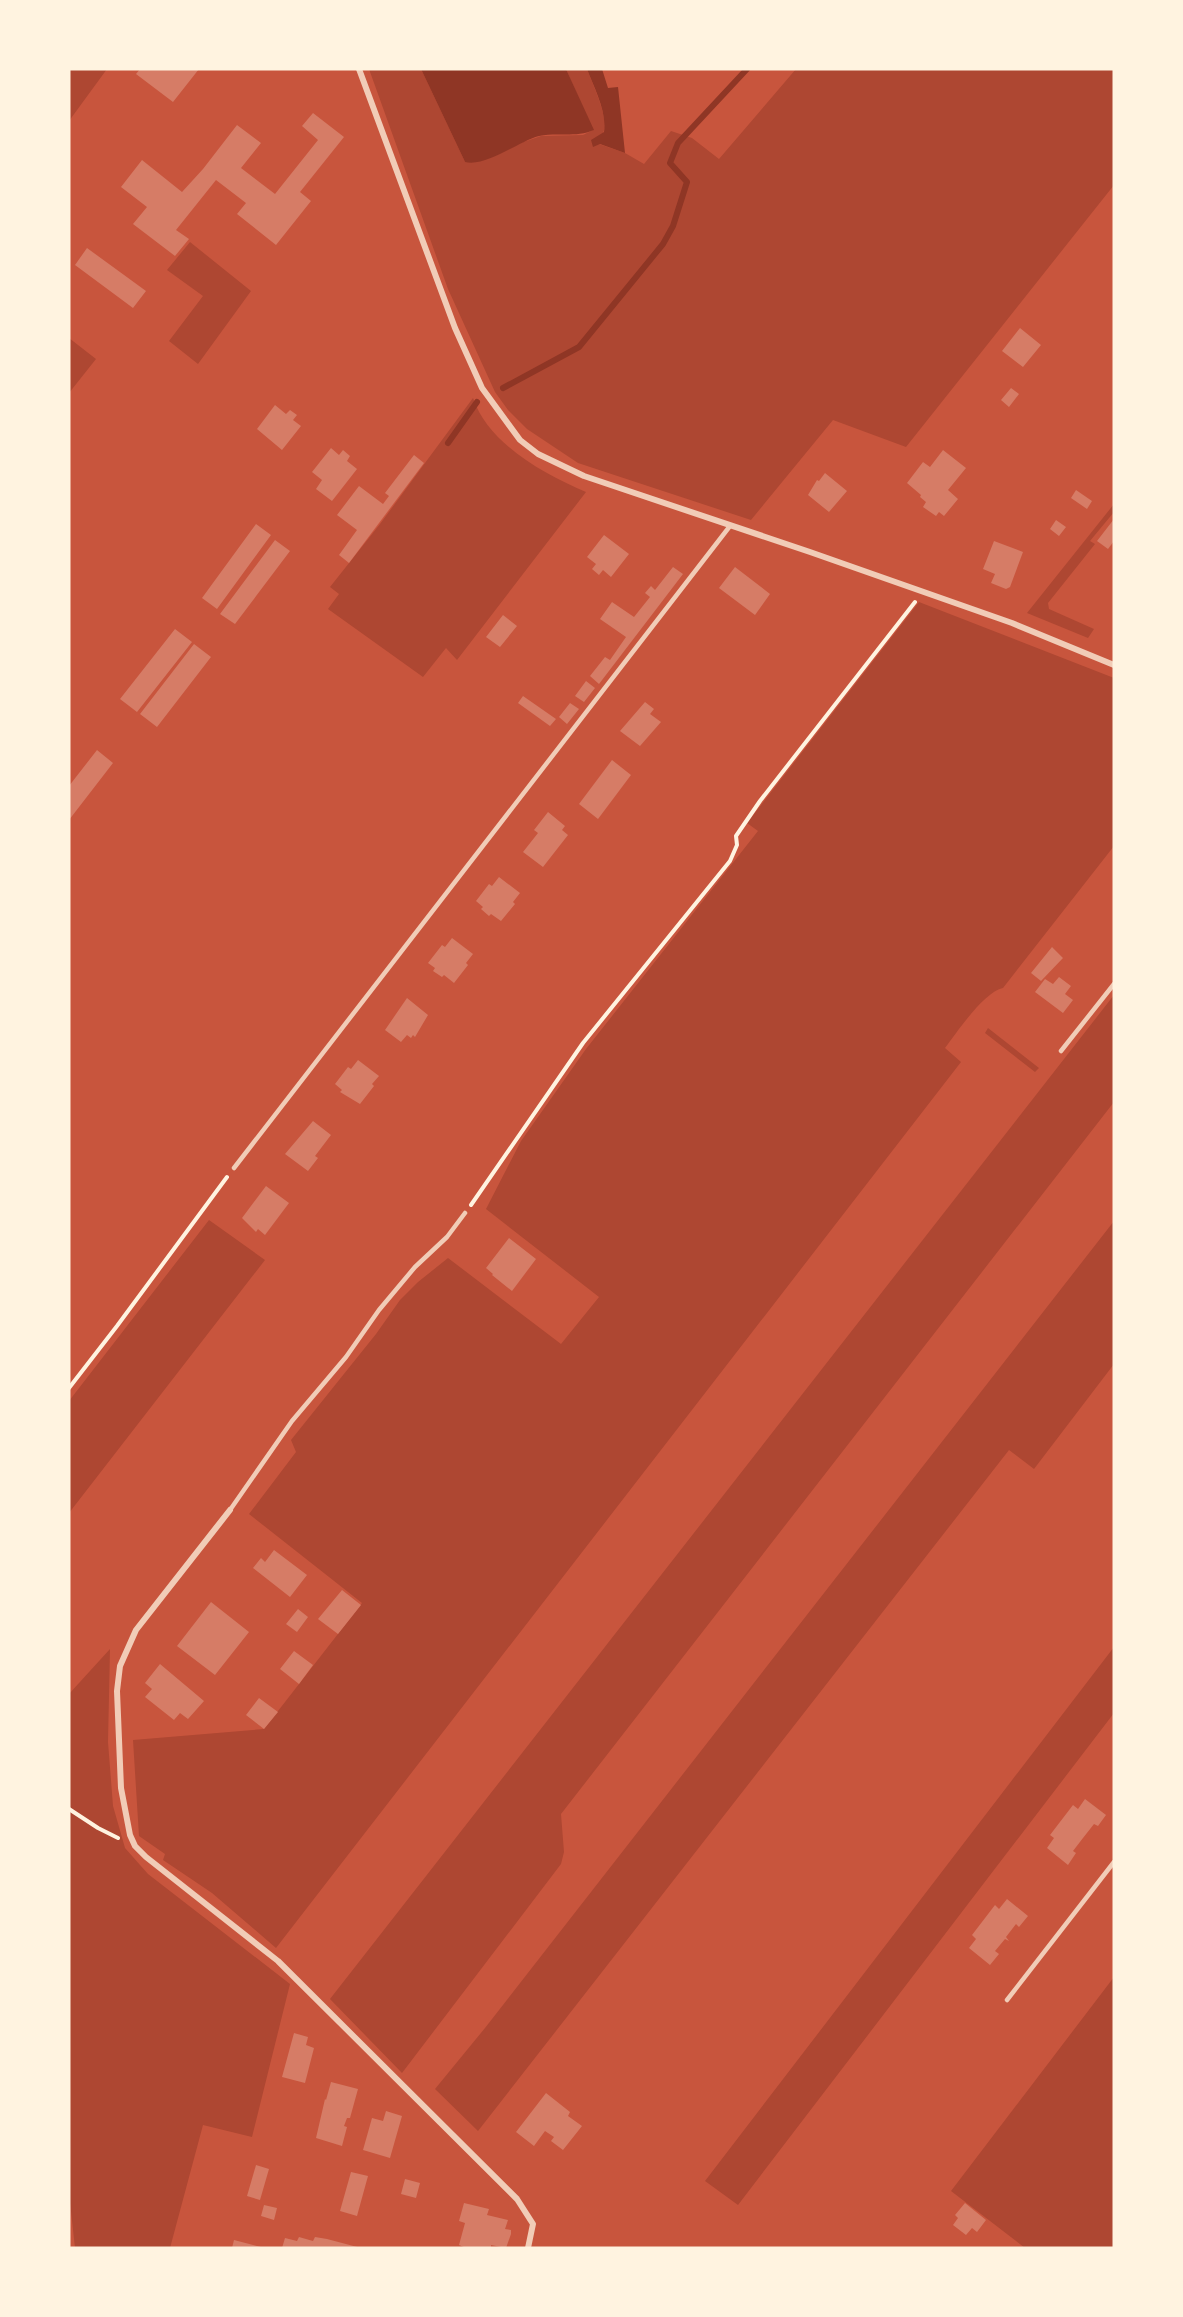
<svg xmlns="http://www.w3.org/2000/svg" width="1183" height="2317" font-family="'Varela Round',sans-serif">
<rect width="100%" height="100%" fill="#c8553d"/>
<path fill="#ae4732" d="M69 69H107L69 121Z
M369 69H421L465 162 541 136 583 135 593 130 566 69H587C592 83 608 116 604 130 603 136 596 142 593 146L599 144 625 153 644 164 671 131 692 138 719 159 796 69 1114 70V185L906 447 833 420 751 520 578 463 527 429 508 410 495 392 448 289Z
M190 242 251 291 198 364 169 341 203 296 167 270Z
M69 338 96 359 69 393Z
M473 398C488 443 543 474 586 492L457 660 446 648 423 677 328 609 339 594 330 587 380 524Z
M1114 504V512L1090 541 1095 544 1048 603 1049 609 1094 629 1088 638 1027 613Z
M919 602 1114 678V846L1003 988C984 992 957 1032 945 1048L961 1062 276 1948 212 1893 163 1860 165 1854 139 1836 133 1740 264 1729 362 1603 249 1514 296 1452 291 1440 376 1334 400 1300 418 1282 448 1258 561 1344 599 1297 486 1209 521 1141 586 1049 758 831 747 823Z
M1114 995V1102L561 1814 564 1852 561 1864 402 2073 330 1999Z
M988 1028 1039 1068 1035 1072 985 1033Z
M209 1220 265 1260 69 1513V1401Z
M1114 1221V1364L1034 1469 1009 1450 478 2131 435 2089 485 2028Z
M1114 1647V1713L738 2205 705 2181Z
M110 1649 108 1742 113 1806 125 1848 148 1874 290 1984 252 2137 203 2125 170 2248H75L69 2193V1694Z
M1114 1977V2248H1025L951 2191Z"/>
<path fill="#8f3625" d="M421 69H566L594 130C575 138 557 132 539 136 517 142 487 167 465 162Z
M587 69H602L608 88 618 87 625 153 600 144 593 147 591 140 604 132C607 111 594 88 587 69Z"/>
<g fill="none" stroke-linecap="round" stroke-linejoin="round">
<path stroke="#8f3625" stroke-width="6" d="M503 388 579 347 663 244 673 226 687 182 670 163 678 143 747 69
M448 443 477 402"/>
</g>
<path fill="#d67c66" d="M140 69H199L173 102 136 74Z
M313 113 344 137 300 192 311 201 276 245 237 214 246 203 216 180 176 230 189 239 175 256 133 224 147 207 121 187 142 160 182 192 203 169 237 125 261 143 241 168 275 194 318 140 302 126Z
M87 248 146 291 133 308 75 265Z
M1020 328 1041 345 1023 367 1002 351Z
M1011 388 1019 394 1009 407 1001 400Z
M275 405 286 414 290 410 297 415 293 420 301 426 282 450 257 429Z
M331 448 339 455 343 450 350 456 347 461 357 469 332 501 316 489 322 480 312 472Z
M943 450 966 468 948 490 958 499 944 516 939 512 936 516 923 507 926 502 920 497 921 495 907 483 923 462 930 467Z
M414 455 424 463 349 563 339 555 357 530 337 515 359 486 383 504 389 496 385 493Z
M825 473 847 491 829 512 808 495 817 480 819 481Z
M1076 490 1092 501 1087 509 1071 498Z
M1114 519V541L1108 549 1097 541Z
M1056 520 1066 527 1059 536 1050 529Z
M256 524 271 535 217 609 202 598Z
M604 535 629 554 611 577 603 570 599 575 592 569 596 564 587 557Z
M275 540 290 551 235 624 220 614Z
M994 541 1023 552 1010 587 1006 589 991 583 995 574 983 569Z
M673 567 683 574 599 684 590 676 605 657 610 660 626 637 600 619 612 602 634 617 650 597 645 593 651 586 655 590Z
M735 567 770 594 755 615 719 588Z
M503 615 517 626 500 647 486 637Z
M175 629 192 642 137 712 120 699Z
M194 644 211 657 157 727 140 714Z
M586 681 595 688 584 702 575 696Z
M523 696 556 719 550 726 518 703Z
M645 702 654 709 650 714 661 722 640 746 620 731Z
M570 703 579 709 567 724 559 717Z
M97 750 113 763 69 820V786Z
M612 760 631 775 598 819 579 804Z
M548 812 565 826 562 830 568 835 543 867 523 852 538 833 534 830Z
M499 877 520 893 513 902 515 904 501 921 491 914 489 916 481 909 483 907 476 901 489 884 492 886Z
M452 938 473 954 466 963 468 965 454 983 444 975 442 977 433 971 435 968 428 963 442 945 445 947Z
M1052 947 1063 958 1041 981 1031 973Z
M1059 977 1071 986 1065 994 1073 1000 1063 1013 1035 992 1045 979 1053 984Z
M407 998 428 1015 415 1037 413 1035 411 1038 407 1035 401 1042 385 1030Z
M358 1060 379 1076 372 1084 374 1086 360 1104 340 1092 342 1090 335 1084 348 1067 351 1069Z
M313 1121 331 1135 315 1156 318 1158 308 1171 285 1154Z
M266 1186 289 1203 265 1235 258 1229 256 1232 242 1218Z
M509 1238 536 1259 512 1291 492 1275 493 1274 486 1268Z
M274 1550 307 1575 290 1597 253 1568 261 1558 265 1562Z
M342 1590 361 1605 338 1634 318 1619Z
M211 1602 249 1632 215 1675 177 1646Z
M298 1609 308 1617 297 1632 286 1624Z
M294 1651 313 1665 299 1684 280 1669Z
M160 1664 204 1701 188 1719 180 1713 174 1720 145 1697 152 1689 145 1683Z
M259 1698 278 1712 264 1729 246 1715Z
M1085 1799 1106 1815 1098 1826 1094 1824 1083 1838 1073 1851 1076 1853 1068 1865 1047 1848 1054 1838 1050 1835 1073 1805 1078 1809Z
M1007 1899 1028 1916 1019 1927 1016 1924 1006 1937 1009 1941 1005 1939 995 1951 999 1954 990 1965 969 1948 976 1939 972 1935 995 1905 999 1909Z
M294 2033 308 2037 306 2045 314 2048 305 2083 282 2077Z
M331 2082 358 2089 350 2118H347L344 2126 347 2127 342 2146 316 2138 325 2099 326 2100Z
M546 2093 570 2112 568 2116 582 2126 563 2150 551 2141 554 2137 545 2131 534 2146 516 2132Z
M386 2111 402 2116 390 2158 363 2150 372 2118 383 2121Z
M256 2165 269 2169 260 2200 247 2196Z
M351 2172 368 2176 357 2216 340 2211Z
M405 2179 420 2183 416 2198 401 2194Z
M464 2203 489 2209 487 2215 508 2220 505 2229 511 2230V2234L506 2248 491 2245V2248H466L459 2245 465 2223 459 2221Z
M965 2203 986 2220 977 2232 972 2228 966 2235 953 2225 958 2218 955 2215Z
M264 2205 277 2208 274 2220 261 2216Z
M299 2237 313 2241 315 2237 327 2239 361 2248H282L285 2238 297 2241Z
M234 2240 261 2247V2248H232Z"/>
<g fill="none" stroke-linecap="round" stroke-linejoin="round">
<path stroke="#fff3e0" stroke-width="4" d="M471 1205 583 1043 730 861 737 845 736 836 760 801 915 602
M69 1388 117 1326 227 1177
M69 1809 98 1828 118 1838"/>
<path stroke="#f1ccb7" stroke-width="4.5" d="M1061 1051 1114 984
M234 1168 730 526
M230 1510 292 1421 346 1357 379 1310 415 1267 447 1237 465 1213
M1007 2000 1114 1862"/>
<path stroke="#f1ccb7" stroke-width="6" d="M359 69 455 328 482 388 520 440 538 454 584 476 810 552 1012 623 1114 665
M230 1510 136 1630 120 1666 117 1691 121 1788 130 1835 135 1846 146 1857 278 1961 517 2199 533 2224 528 2248"/>
</g>
<rect width="1183" height="2317" fill="none" stroke="#fff3e0" stroke-width="141"/>
</svg>
